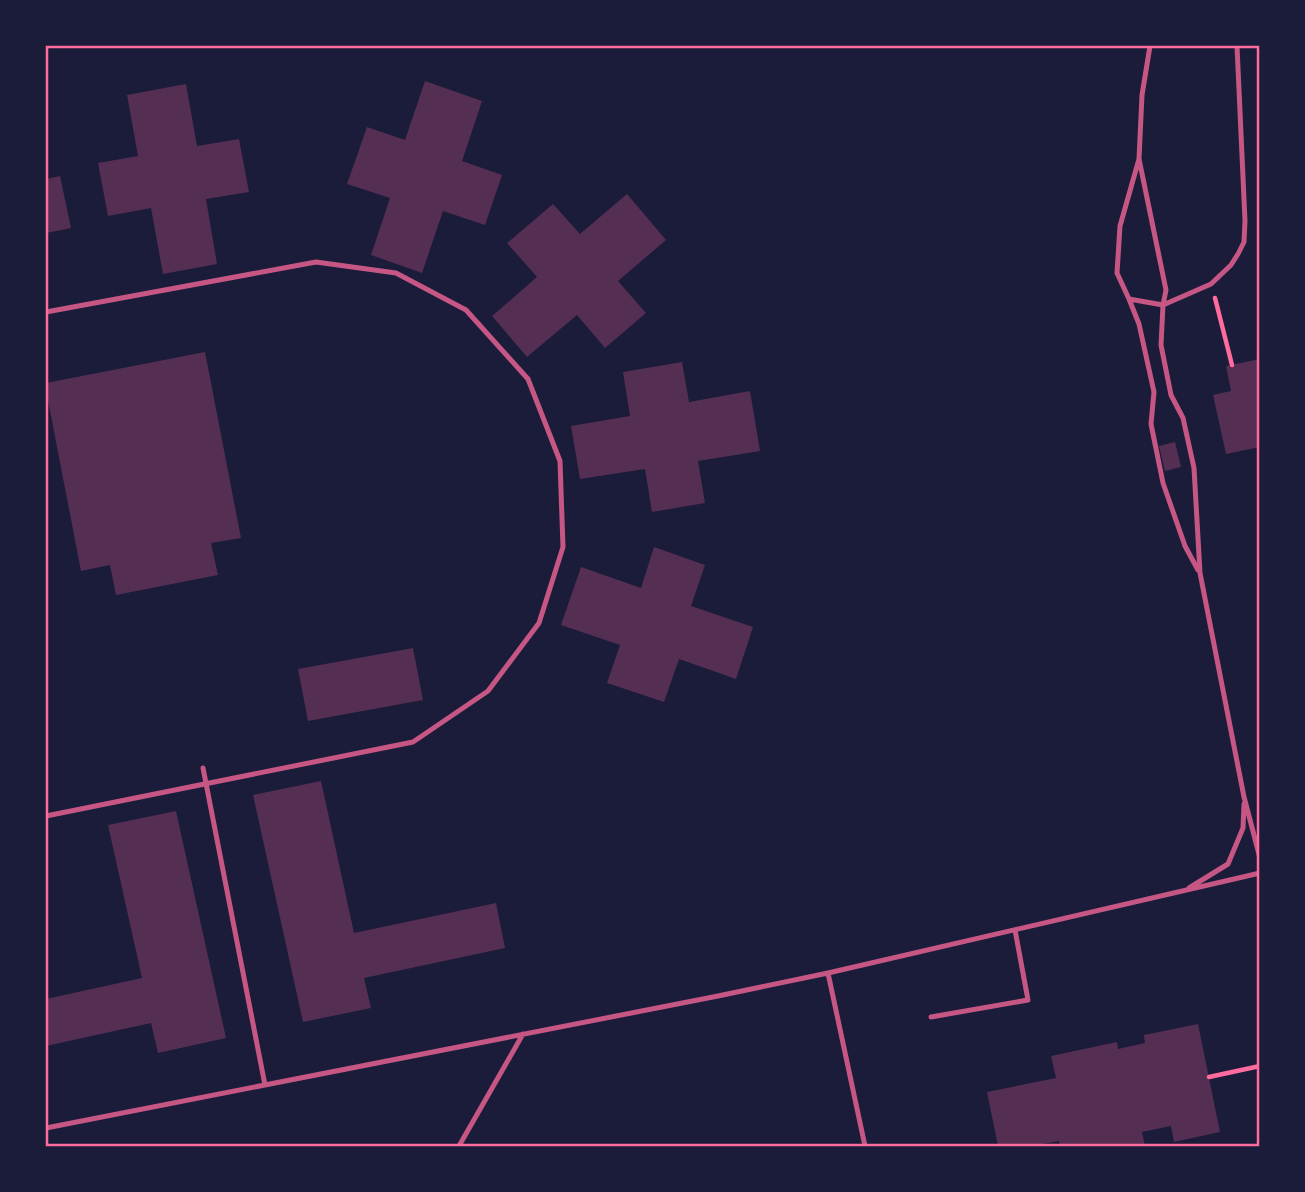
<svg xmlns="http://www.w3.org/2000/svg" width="1305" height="1192" font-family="Karla,sans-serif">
<rect width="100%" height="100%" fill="#1b1b3a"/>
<path fill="#542f53" d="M425 81 482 101 462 161 502 175 485 225 443 211 422 273 371 255 390 198 347 184 367 127 405 140Z
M186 84 197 146 239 139 249 192 206 199 217 264 163 274 151 208 108 216 98 163 138 156 127 95Z
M60 176 71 228 46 233V179Z
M627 194 666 240 618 281 646 313 605 348 577 315 527 357 492 316 537 277 507 243 553 204 580 234Z
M205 352 241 538 211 543 218 575 116 595 110 565 81 571 46 390V383Z
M1260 359V447L1226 454 1213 395 1231 391 1226 366Z
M682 362 689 402 750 391 760 451 698 461 705 503 652 512 645 469 580 479 571 426 630 416 623 372Z
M1175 442 1181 467 1165 471 1159 446Z
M654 547 705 565 691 606 753 627 736 679 679 659 664 702 607 683 620 645 561 625 581 567 641 588Z
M413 648 423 700 308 721 298 669Z
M321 781 354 933 496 903 505 948 364 978 371 1008 303 1022 253 795Z
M176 811 226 1038 158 1053 151 1023 46 1046V999L142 978 108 825Z
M1198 1024 1220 1132 1174 1142 1171 1126 1142 1132 1145 1146H1060L1059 1141 1030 1146H998L987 1092 1056 1078 1051 1056 1117 1042 1118 1049 1145 1043 1144 1035Z"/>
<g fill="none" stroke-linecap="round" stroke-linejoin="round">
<path stroke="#ff6b9d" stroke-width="4.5" d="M1215 298 1232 365
M1209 1077 1260 1066"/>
<path stroke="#c65784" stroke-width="5" d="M1150 46 1142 95 1139 159 1120 226 1117 273 1129 299 1139 324 1154 392 1151 424 1163 483 1185 546 1198 570
M1139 159 1166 290 1163 305 1161 345 1171 395 1183 418 1194 468 1200 573 1244 797 1260 858
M1129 299 1163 305 1211 284 1231 265 1238 254 1244 242 1245 221 1237 46
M46 312 316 262 396 273 466 310 528 379 560 461 563 547 539 623 488 691 413 742 46 816
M203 768 265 1085
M1189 888 1228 864 1243 828 1244 804
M828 973 865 1146
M931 1017 1028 1000 1015 930
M46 1128 718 996 828 973 1260 873
M459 1146 523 1034"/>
</g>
<rect width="1305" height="1192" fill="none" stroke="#1b1b3a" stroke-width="94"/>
<rect x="47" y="47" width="1211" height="1098" fill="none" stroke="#ff6b9d" stroke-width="2.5"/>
</svg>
